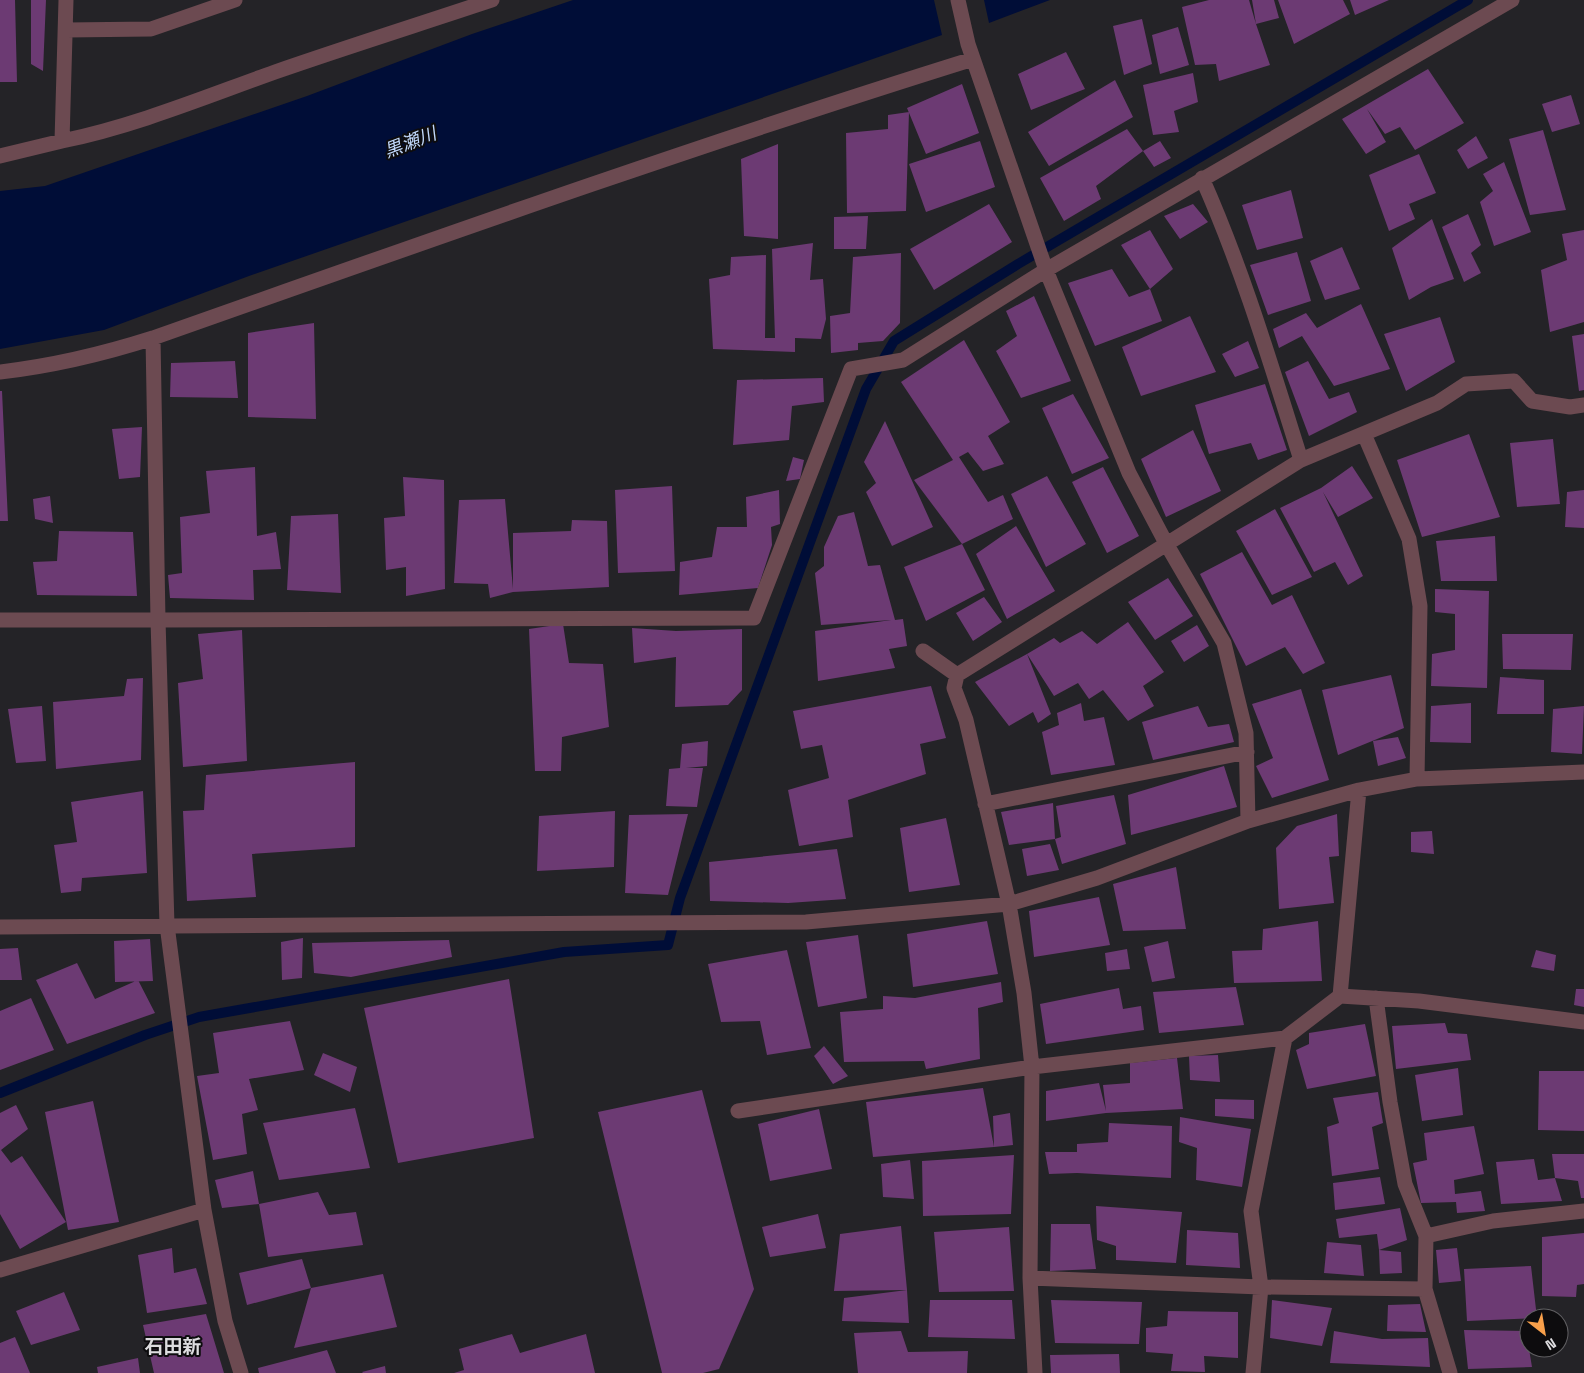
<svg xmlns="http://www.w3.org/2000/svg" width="1584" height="1373" font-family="'Space Grotesk','Noto Sans JP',sans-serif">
<rect width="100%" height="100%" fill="#242327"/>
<path fill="#000d37" d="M573 0H934L942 35 249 276 104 330 0 349V191L45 186 307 96 472 34Z
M984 0H1050L989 23Z"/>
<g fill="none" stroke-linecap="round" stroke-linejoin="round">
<path stroke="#000d37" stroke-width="10" d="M0 1093 145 1035 199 1017 564 952 668 945 680 898 866 389 894 341 1018 264 1468 0"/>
</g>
<path fill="#6c3a73" d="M0 0H15L17 82H0Z
M31 0H46L43 71 31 64Z
M1209 0H1249L1256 24 1252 0H1274L1279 18 1256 24 1270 65 1219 81 1216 64 1195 65 1182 7Z
M1278 0H1343L1350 14 1294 44Z
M1350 0H1389L1355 15Z
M1142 19 1152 64 1124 75 1113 26Z
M1178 27 1189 65 1160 74 1152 35Z
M1066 52 1085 89 1031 110 1018 74Z
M1428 69 1464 123 1415 150 1400 127 1385 134 1367 109 1386 142 1366 154 1342 119Z
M1193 73 1198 102 1174 111 1179 132 1153 135 1143 85Z
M1115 80 1133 117 1049 166 1028 132Z
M962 84 979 133 926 154 907 108Z
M1571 95 1580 124 1552 132 1542 104Z
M909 112 906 211 847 213 846 133 888 129V115Z
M1127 129 1143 151 1096 186 1101 199 1064 221 1040 178Z
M1543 130 1566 210 1530 215 1509 139Z
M1476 136 1488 158 1468 169 1457 150Z
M980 141 995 187 926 212 909 164Z
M1160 141 1171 158 1154 167 1143 151Z
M778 144V239L744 236 741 159Z
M1419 154 1436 193 1409 204 1415 219 1389 231 1369 175Z
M1504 162 1531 232 1494 246 1480 202 1493 191 1483 174Z
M1291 190 1303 238 1257 250 1242 205Z
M989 204 1012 242 934 290 910 249Z
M1193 204 1208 222 1180 239 1164 216Z
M1468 214 1481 245 1471 253 1481 273 1464 282 1442 227Z
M868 216 866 249H834V217Z
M1432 219 1454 279 1431 287 1409 300 1392 248Z
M1150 230 1173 269 1150 289 1121 245Z
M1584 230V322L1550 332 1541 270 1567 260 1562 234Z
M813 243 810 280 823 279 826 319 821 339 795 338V352L713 349 709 279 730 275 731 257 766 255 765 338H775L772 249Z
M1342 247 1360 289 1325 300 1310 261Z
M1297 252 1311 301 1268 315 1250 265Z
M901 253 900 323 883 341 858 343V350L831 353 830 316 850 313 853 257Z
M1112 269 1129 297 1150 289 1162 321 1095 346 1068 283Z
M1034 296 1071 381 1021 398 996 351 1017 336 1006 311Z
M1361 304 1390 369 1334 386 1302 336 1279 348 1273 329 1306 313 1317 328Z
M1190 316 1216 372 1141 396 1122 347Z
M1440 317 1455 362 1406 391 1384 334Z
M314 323 316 419 248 417V333Z
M1584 334V390L1579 391 1572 336Z
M964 340 1010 422 988 436 1004 464 983 471 968 452 959 457 988 502 1003 495 1013 519 962 544 914 480 953 460 901 382Z
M1248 341 1259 368 1235 377 1222 354Z
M235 361 238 398 170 397 171 363Z
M1308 361 1329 399 1349 392 1357 412 1309 436 1285 372Z
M823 378 824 402 792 406 789 440 733 445 737 380Z
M1265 384 1287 450 1258 460 1251 443 1209 454 1195 405Z
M0 391H2L8 521H0Z
M1073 394 1109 458 1072 474 1042 408Z
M885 421 933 527 892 546 866 492 876 483 864 462Z
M142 427 140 477 119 479 112 429Z
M1193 430 1221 491 1166 517 1141 459Z
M1469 434 1500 517 1422 537 1397 460Z
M1553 439 1560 504 1517 507 1510 443Z
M793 457 804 460 800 479 786 481Z
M1352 466 1373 498 1338 517 1323 492 1363 576 1348 585 1335 562 1314 572 1280 508 1321 488Z
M255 467 257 536 276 532 281 569 253 570 254 600 170 598 168 575 182 573 180 517 210 513 206 471Z
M1103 467 1139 536 1107 553 1072 482Z
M1047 476 1086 544 1046 567 1011 494Z
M403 477 444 480 445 589 406 596V567L386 570 384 518 405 516Z
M672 486 675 571 618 573 615 490Z
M779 490 780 524 771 527 772 545 758 588 679 595 680 562 712 557 717 527H747L746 497Z
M1584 490V528L1565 527 1567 492Z
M50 496 53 523 35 519 33 499Z
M505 499 513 589V533L571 531 572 520 607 521 609 587 513 592 490 598 488 584 454 583 459 500Z
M1275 509 1312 577 1272 595 1236 531Z
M854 512 868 566 880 565 895 620 903 619 907 646 889 649 895 668 818 681 815 631 891 620 821 625 815 573 824 566V547L838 516Z
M338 514 341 593 287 590 291 516Z
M1016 526 1055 591 1007 619 976 554Z
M59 531 133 532 137 596 37 595 33 562 57 561Z
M1495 536 1497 581H1441L1436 541Z
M962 544 985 590 926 621 904 567Z
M1242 552 1272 605 1292 595 1325 663 1303 674 1285 647 1246 666 1200 574Z
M1168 578 1193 616 1155 640 1128 602Z
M1435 589 1489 591 1487 688 1431 686 1432 654 1455 650V614L1435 612Z
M984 597 1002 622 973 641 956 613Z
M1128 622 1164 672 1143 686 1154 706 1128 721 1103 690 1089 699 1078 683 1054 696 1027 654 1054 638 1060 643 1082 631 1097 644Z
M563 624 569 663 603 664 609 727 562 737 561 771H535L529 629Z
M1197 625 1209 646 1184 662 1171 641Z
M632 628 676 631 742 629V690L728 705 675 707 676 657 634 663Z
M242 630 247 761 183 767 178 683 203 679 198 634Z
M1502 634H1573L1571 670 1503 669Z
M1027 654 1051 714 1038 723 1033 712 1009 726 975 682Z
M1391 675 1404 728 1338 755 1322 690Z
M1500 677 1544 680V714H1497Z
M143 678 141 760 56 769 53 702 124 696 127 679Z
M931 686 946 738 920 744 926 774 848 800 853 837 799 846 788 790 829 778 822 745 801 749 793 711Z
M1301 689 1329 780 1272 798 1256 766 1273 758 1252 704Z
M1081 703 1084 721 1104 717 1115 765 1051 775 1042 732 1059 725 1057 713Z
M1471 703V743L1430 742 1431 706Z
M42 706 46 761 16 763 8 709Z
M1198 706 1208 727 1229 724 1234 742 1153 760 1142 722Z
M1584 706 1582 754 1551 752 1553 709Z
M1398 737 1406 758 1378 766 1373 741Z
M708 741 707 766 686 768H703L697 807 666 806 669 769 680 768 682 744Z
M355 762V847L252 854 256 897 187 901 183 811 204 810 206 775Z
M1224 766 1237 807 1131 835 1128 795Z
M143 791 147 873 82 878 81 891 61 893 54 845 77 842 71 802Z
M1114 795 1126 844 1062 864 1055 839 1061 837 1056 806Z
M1053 803 1055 839 1009 845 1001 812Z
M615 811 614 867 537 871 539 816Z
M688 814 668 895 625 893 629 815Z
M1337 814 1339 856 1329 857 1334 903 1279 909 1276 848 1297 826Z
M946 818 960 885 909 892 900 828Z
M1432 831 1434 854 1411 852V832Z
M1050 844 1059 870 1027 876 1022 849Z
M837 849 846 899 788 903 710 901 709 862Z
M1176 867 1186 929 1123 931 1113 884Z
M1099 897 1110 945 1034 957 1029 911Z
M987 921 998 974 913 987 907 934Z
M1318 921 1322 981 1234 983 1232 951 1262 950 1263 929Z
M858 935 867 998 818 1007 806 942Z
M303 938 302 978 282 980 281 942Z
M150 939 153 981 115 982 114 941Z
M449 940 452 957 351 977 314 973 312 943Z
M1168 941 1175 978 1152 982 1144 947Z
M18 948 22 980H0V949Z
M1127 949 1130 969 1107 971 1105 953Z
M787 950 811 1048 767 1055 760 1021 721 1022 708 964Z
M1536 950 1556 955 1554 971 1531 967Z
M77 963 95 999 138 980 155 1013 67 1044 36 980Z
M509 979 534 1138 398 1163 364 1008Z
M1001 982 1003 1002 978 1008 980 1059 926 1069 924 1061 844 1062 840 1012 883 1009V996L915 998Z
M1236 987 1244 1025 1159 1033 1153 992Z
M1119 988 1123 1009 1141 1006 1144 1030 1046 1044 1040 1004Z
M1576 989H1584V1007L1574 1005Z
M31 998 54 1050 0 1070V1011Z
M290 1021 304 1070 249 1079 258 1110 242 1114 247 1154 213 1160 197 1076 219 1073 213 1033Z
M1445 1023 1448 1033 1467 1034 1471 1060 1396 1069 1392 1026Z
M1365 1024 1376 1076 1307 1089 1296 1050 1309 1044V1033Z
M824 1046 848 1076 833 1084 814 1056Z
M323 1053 357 1067 350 1092 314 1075Z
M1218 1055 1220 1082 1190 1080 1189 1056Z
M1177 1058 1183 1109 1106 1113 1046 1121V1091L1099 1083 1106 1111 1103 1085 1130 1083V1063Z
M1458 1068 1463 1115 1422 1121 1415 1075Z
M1539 1071H1584V1131L1538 1130Z
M983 1088 994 1147 873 1157 866 1102Z
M702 1090 754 1289 719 1369 703 1373H662L598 1112Z
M1378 1092 1383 1123 1372 1127 1379 1169 1332 1176 1327 1127 1339 1123 1333 1098Z
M1215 1099 1254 1100V1119L1215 1116Z
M93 1101 119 1222 68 1230 45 1112Z
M16 1105 28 1129 1 1150 11 1163 22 1156 66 1222 20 1249 0 1214V1113Z
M355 1108 370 1168 279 1180 263 1123Z
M819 1109 832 1169 770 1181 758 1124Z
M1010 1113 1013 1145 994 1147 993 1116Z
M1180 1117 1251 1129 1242 1187 1196 1180 1197 1148 1179 1142Z
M1109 1123 1172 1126 1171 1178 1077 1173 1049 1174 1045 1152H1077V1144L1108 1142Z
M1474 1126 1484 1174 1454 1180 1455 1194 1481 1191 1485 1211 1457 1213 1456 1202 1421 1203 1413 1163 1427 1160 1424 1133Z
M1552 1154H1584V1198H1581L1578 1181 1555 1178Z
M1014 1155 1011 1214 923 1216 922 1161Z
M1534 1159 1538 1180 1555 1178 1562 1201 1501 1204 1496 1162Z
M910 1160 914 1199 883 1197 881 1164Z
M253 1171 259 1204 222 1208 215 1180Z
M1380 1177 1385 1204 1335 1210 1333 1183Z
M318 1192 329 1215 356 1212 363 1245 268 1257 259 1204Z
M1096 1206 1182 1212 1176 1263 1116 1260V1246L1097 1240Z
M1400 1208 1407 1240 1379 1250 1377 1234 1339 1238 1336 1219Z
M818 1214 826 1248 770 1257 762 1227Z
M1051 1224H1090L1096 1269 1050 1271Z
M901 1226 907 1290 834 1291 840 1234Z
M1009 1227 1014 1291 939 1292 934 1232Z
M1187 1230 1238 1233 1240 1268 1186 1265Z
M1584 1233V1284L1577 1285 1576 1297 1542 1296V1237Z
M1327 1242 1361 1245 1364 1276 1324 1273Z
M172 1248 174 1273 196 1268 207 1304 147 1313 138 1255Z
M1457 1248 1461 1281 1439 1283 1436 1250Z
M1379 1250 1401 1252 1402 1273 1380 1274Z
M302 1259 311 1288 247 1305 239 1273Z
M1531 1266 1537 1318 1467 1321 1464 1269Z
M383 1274 397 1327 294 1348 311 1288Z
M907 1290 909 1323 842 1321 844 1298Z
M64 1292 80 1330 31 1345 16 1311Z
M930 1300H1012L1015 1339 928 1337Z
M1051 1300 1142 1302 1139 1344 1055 1343Z
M1272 1300 1332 1308 1322 1346 1270 1338Z
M1420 1304 1426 1332 1387 1331 1388 1305Z
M1168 1311 1238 1312V1358L1204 1356 1205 1372 1171 1371 1173 1354 1146 1352V1328L1167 1326Z
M206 1314 224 1373H154L143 1325Z
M1464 1330 1526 1331 1532 1367 1468 1369Z
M901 1331 908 1352 968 1351 967 1373H858L854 1333Z
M1334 1331 1382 1339 1428 1338 1430 1367 1330 1363Z
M512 1334 520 1353 586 1334 595 1373H454L464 1370 459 1349Z
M15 1337 30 1373H0V1343Z
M327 1350 336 1373H259L258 1368Z
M1119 1354 1120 1373H1051L1050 1355Z
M138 1358 140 1373H98L97 1367Z
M385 1366 386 1373H363L362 1372Z"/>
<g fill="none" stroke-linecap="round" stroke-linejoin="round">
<path stroke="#6c4a51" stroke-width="15" d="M958 0 968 44 1046 270 1129 473 1167 545 1224 643 1246 733 1248 821
M66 30 151 29 235 0
M62 141C135 126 205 97 275 72 347 47 420 24 492 0
M0 156 62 141 66 0
M1202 178C1243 270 1271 365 1301 460
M153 338C425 242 697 145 973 59
M0 372C52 366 103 354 153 338L158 620 754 618 851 369 903 360 1046 270 1512 0
M1364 434 1409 539 1420 606 1417 779
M0 620H158L167 925 204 1210 225 1321 241 1373
M923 651 957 675
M985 804 1247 752
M0 927 806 922 1009 904 1097 878 1248 821 1359 790 1417 779 1584 772
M1340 996 1359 790
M1376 998 1390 1102 1405 1184 1426 1236
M738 1111 1032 1067 1285 1038
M0 1270 204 1210
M1030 1278 1261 1287 1425 1289 1426 1236 1493 1221 1584 1211
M1425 1289 1450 1373
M1035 1373 1030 1278 1032 1067 1024 993 1009 904 966 720 954 688 957 675 1301 460 1437 403 1466 384 1514 381 1532 401 1570 407 1584 405
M1253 1373 1261 1287 1251 1211 1285 1038 1340 996 1419 1001 1584 1022"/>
</g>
<g text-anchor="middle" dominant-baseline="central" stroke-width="4" stroke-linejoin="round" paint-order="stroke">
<g font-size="18" font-style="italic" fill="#c1d8fb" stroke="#0d0c0e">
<text transform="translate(410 142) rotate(-21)">黒瀬川</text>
</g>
<g font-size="19" font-weight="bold" fill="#dddcdf" stroke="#0d0c0e">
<text x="173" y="1346">石田新</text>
</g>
</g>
<g transform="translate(1544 1333) rotate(149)"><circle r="24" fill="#0d0c0e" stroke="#605f62"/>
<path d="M0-4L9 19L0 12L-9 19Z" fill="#f8a04b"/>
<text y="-8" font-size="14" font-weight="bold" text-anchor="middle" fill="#dddcdf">N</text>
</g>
</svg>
